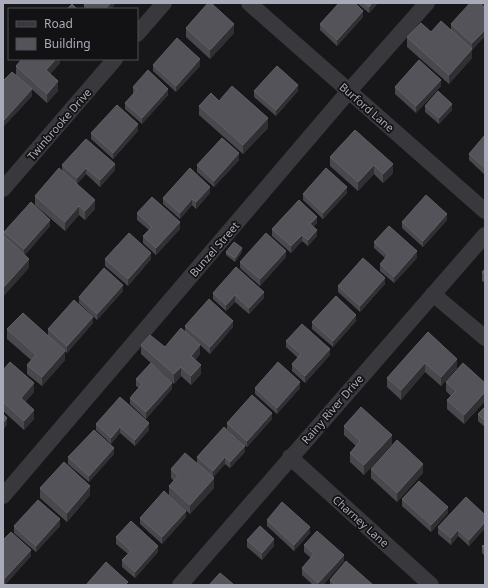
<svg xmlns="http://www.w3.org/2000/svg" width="488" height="588" font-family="'Noto Sans',sans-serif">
<rect width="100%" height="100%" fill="#171618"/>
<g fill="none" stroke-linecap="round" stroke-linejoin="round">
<path stroke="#38383d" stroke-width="16" d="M249 3 485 211
M137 34 164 3
M3 189 115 59
M433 294 485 338
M290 457 431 585
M3 496 349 91 427 3
M180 585 485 235"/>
</g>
<path fill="#48484d" d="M86 3H116L111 9H84V5Z
M357 3H378L369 13Z
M481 3H485V6Z
M485 8V36L472 50V58L449 84 407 47V37L431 32 451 30V24Z
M363 17 337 46 320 30V24Z
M186 28 234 33 210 59 186 37Z
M60 59V63L50 74 58 91 47 103 16 75V66Z
M153 65 200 66 176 92 153 71Z
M3 81 32 96 4 126 3 125Z
M441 86 416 113 395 94V87Z
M133 87 168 95 142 124 125 109V103L133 94Z
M254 91H298L276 116 254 97Z
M219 101 268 128 243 154 199 115V106Z
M425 106 452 110 439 124 425 112Z
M138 131 113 159 91 139V133Z
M485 135V175L469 160V154Z
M330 157 393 164V173L383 183 374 174 358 191 330 166Z
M239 160 214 187 197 172V165Z
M62 165 115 170 100 187 86 174 77 184 95 209 85 220 79 215 65 231 35 205V196L62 171Z
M210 193 196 209 192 205 180 219 163 204V198Z
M347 193 323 219 303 200V194Z
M137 213 180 229 156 255 143 243V236L149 230 137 220Z
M447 220 423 247 402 228V222Z
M317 223 313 227 317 236 308 246 302 241 291 253 272 236V229Z
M50 226 25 255 29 268 4 236V232Z
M374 242 417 258 394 283 380 271V264L385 258 374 248Z
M226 252H242L235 262 226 255Z
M286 257 260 286 240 268V262Z
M105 259H151L128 286 105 266Z
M485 269V283L482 281V272Z
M385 284 360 312 338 292V286Z
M123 291 97 320 79 303V297Z
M213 293 264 298 249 314 235 302 226 311 213 299Z
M356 321 333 347 312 329V322Z
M93 323 67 353 65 351V360L42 386 27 374V365L31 360 7 339V329L48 335V329Z
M185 326 233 327 210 354 200 345V354L195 360 201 374 191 385 181 376 174 384 141 354V345L165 347 185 332Z
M428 332 457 368 441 386 425 372 401 400 387 387V378Z
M286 341 330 355 305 383 292 371V364L298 358 286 347Z
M3 370 34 392 25 402 34 419 24 430 3 411Z
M136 379 172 389 146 419 130 404V398L139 388 136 386Z
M446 382 485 383V401L464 424 447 409V400L451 396 446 391Z
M255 388H300L277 414 255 394Z
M485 407V427L478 421V414Z
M272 419 247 447 227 429V423Z
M96 424 149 430 135 446 120 433 111 444 96 430Z
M344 426 392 444 364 475 350 462V453L356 446 344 435Z
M245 452 230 468 225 464 213 477 214 488 190 514 169 495V486L174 481 171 478V469L197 463V457Z
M114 454 89 482 68 464V457Z
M371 469 423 473 397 502 371 478Z
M40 488 90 495 67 522 40 498Z
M402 499 448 513 431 532 402 506Z
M485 515V528L469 546 458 536 451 545 438 534V527Z
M186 517 162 544 140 524V518Z
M267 520 310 533 294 551 267 526Z
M14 526H60L36 552 14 533Z
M116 537 158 552 135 578 122 567V560L128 554 116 544Z
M3 540 31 556 5 585 3 583Z
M247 540 274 546 262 560 247 547Z
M304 545 344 561 323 585H313L302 575V568L311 558 304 552Z
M485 545V556L482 553V546Z
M330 580 373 585H330Z"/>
<path fill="#303033" d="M111 3H116L111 9H105Z
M372 3H378L369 13V7Z
M363 11V17L337 46V40Z
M234 24V33L210 59V50Z
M485 30V36L472 50V43Z
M472 49V58L449 84V75Z
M56 59H60V63L46 79V70Z
M200 59V66L176 92V86Z
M441 80V86L416 113V106Z
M58 81V91L47 103V94Z
M298 85V91L276 116V110Z
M32 89V96L4 126V120Z
M168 89V95L142 124V118Z
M452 104V110L439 124V118Z
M268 118V128L243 154V145Z
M138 124V131L113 159V153Z
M239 153V160L214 187V181Z
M115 164V170L100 187V180Z
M393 164V173L383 183V174Z
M374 165V174L358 191V182Z
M86 168V174L77 184V178Z
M210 187V193L196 209V202Z
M347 187V193L323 219V213Z
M192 199V205L180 219V213Z
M95 200V209L85 220V211Z
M79 206V215L65 231V222Z
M447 214V220L423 247V241Z
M317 217V223L310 231V224Z
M50 220V226L24 256V249Z
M180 222V229L156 255V248Z
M317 230V236L308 246V240Z
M302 235V241L291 253V246Z
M242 248V252L235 262V258Z
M286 251V257L260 286V279Z
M417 251V258L394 283V277Z
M151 253V259L128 286V279Z
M29 259V268L3 297V288Z
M385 278V284L360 312V306Z
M123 285V291L97 320V314Z
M264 292V298L249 314V308Z
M235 295V302L226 311V305Z
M356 315V321L333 347V341Z
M93 317V323L67 353V346Z
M233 321V327L210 354V347Z
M200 345V354L191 365V356Z
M330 349V355L305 383V376Z
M65 351V360L42 386V377Z
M457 359V368L441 386V377Z
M425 363V372L401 400V390Z
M201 365V374L191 385V376Z
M181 367V376L174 384V374Z
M300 382V388L277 414V408Z
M34 383V392L21 407V398Z
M172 383V389L146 419V412Z
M485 392V401L464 424V415Z
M34 410V419L24 430V421Z
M272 413V419L247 447V441Z
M7 418V425L3 430V423Z
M149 423V430L135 446V440Z
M120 427V433L111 444V438Z
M392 435V444L364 475V465Z
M245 446V452L230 468V462Z
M114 448V454L89 482V476Z
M225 457V464L213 478V471Z
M423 464V473L397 502V493Z
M214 478V488L190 514V505Z
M90 486V495L67 522V513Z
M448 507V513L431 532V525Z
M186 511V517L162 544V537Z
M60 519V526L36 552V546Z
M485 522V528L469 546V540Z
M310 527V533L294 551V545Z
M458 530V536L451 545V538Z
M274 539V546L262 560V553Z
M158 546V552L135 578V572Z
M31 550V556L5 585V578Z
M344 555V561L323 585H318V583Z"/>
<path fill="#535359" stroke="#606168" d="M86 3H111L105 9H89L84 5Z
M208 3H211L234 24 210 50 186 28Z
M339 3H355L363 11 337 40 320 24Z
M364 3H372L369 7Z
M470 3H480L485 8V30L472 43 451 24Z
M72 4 77 9H67Z
M441 21 472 49 449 75 407 37 421 23 431 32Z
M177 38 200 59 176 86 153 65Z
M22 59H56L46 70 58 81 47 94 16 66Z
M419 60 441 80 416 106 395 87Z
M277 66 298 85 276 110 254 91Z
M148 70 168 89 142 118 125 103 137 90 133 87Z
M12 72 32 89 4 120 3 119V81Z
M232 86 268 118 243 145 199 106 211 93 219 101Z
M438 91 452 104 439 118 425 106Z
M117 105 138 124 113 153 91 133Z
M355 130 393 164 383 174 374 165 358 182 330 157Z
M485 135V168L469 154Z
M222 138 239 153 214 181 197 165Z
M86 139 115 164 100 180 86 168 77 178 62 165Z
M59 168 95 200 85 211 79 206 65 222 35 196Z
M190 168 210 187 196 202 192 199 180 213 163 198Z
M326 168 347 187 323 213 303 194Z
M426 195 447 214 423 241 402 222Z
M152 197 180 222 156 248 143 236 152 227 137 213Z
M299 200 317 217 310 224 317 230 308 240 302 235 291 246 272 229Z
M31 202 50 220 24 249 4 232Z
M389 226 417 251 394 277 380 264 388 255 374 242Z
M129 233 151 253 128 279 105 259Z
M266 233 286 251 260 279 240 262Z
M3 235 29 259 3 288Z
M234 242 242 248 235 258 226 252Z
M363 258 385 278 360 306 338 286Z
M236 267 264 292 249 308 235 295 226 305 213 293Z
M104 268 123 285 97 314 79 297Z
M485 269V274L482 272Z
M336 296 356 315 333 341 312 322Z
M209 299 233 321 210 347 185 326Z
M74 300 93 317 67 346 48 329Z
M23 313 65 351 42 377 27 365 36 355 7 329Z
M302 324 330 349 305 376 292 364 301 354 286 341Z
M181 328 200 345 191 356 201 365 191 376 181 367 174 374 141 345 150 335 165 347Z
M428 332 457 359 441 377 425 363 401 390 387 378Z
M10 362 34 383 21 398 34 410 24 421 3 402V370Z
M278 362 300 382 277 408 255 388Z
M151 363 172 383 146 412 130 398 142 384 136 379Z
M463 363 485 383V392L464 415 447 400 456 391 446 382Z
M252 395 272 413 247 441 227 423Z
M120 397 149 423 135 440 120 427 111 438 96 424Z
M361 407 392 435 364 465 350 453 360 441 344 426Z
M485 407V421L478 414Z
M3 414 7 418 3 423Z
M224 427 245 446 230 462 225 457 213 471 197 457Z
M94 430 114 448 89 476 68 457Z
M397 440 423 464 397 493 371 469Z
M185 453 214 478 190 505 169 486 178 476 171 469Z
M64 462 90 486 67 513 40 488Z
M419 481 448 507 431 525 402 499Z
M164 491 186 511 162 537 140 518Z
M466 497 485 515V522L469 540 458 530 451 538 438 527Z
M38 500 60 519 36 546 14 526Z
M282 502 310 527 294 545 267 520Z
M131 521 158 546 135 572 122 560 131 551 116 537Z
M260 526 274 539 262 553 247 540Z
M317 531 344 555 318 583 302 568 314 554 304 545Z
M11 532 31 550 5 578 3 577V540Z
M485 545V550L482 546Z
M346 561 373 585H336L330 580Z
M106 562 128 582 125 585H86Z
M220 573 233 584 232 585H209Z"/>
<g text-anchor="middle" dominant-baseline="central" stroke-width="3.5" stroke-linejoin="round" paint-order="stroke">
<g font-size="11" fill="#a9acb8" stroke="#121113">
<text transform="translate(367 107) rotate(41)">Burford Lane</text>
<text transform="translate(59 124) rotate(-49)">Twinbrooke Drive</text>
<text transform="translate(214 249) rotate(-49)">Bunzel Street</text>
<text transform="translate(332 409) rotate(-49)">Rainy River Drive</text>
<text transform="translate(361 521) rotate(42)">Charney Lane</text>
</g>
</g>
<rect width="488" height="588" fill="none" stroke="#a9acb8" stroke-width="8"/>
<rect x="8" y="8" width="130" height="52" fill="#121113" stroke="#4e4f55"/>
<rect x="16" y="21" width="20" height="6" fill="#38383d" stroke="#4e4f55"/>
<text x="44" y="28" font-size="12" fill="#a9acb8">Road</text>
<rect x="16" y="38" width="20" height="12" fill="#535359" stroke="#4e4f55"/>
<text x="44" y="48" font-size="12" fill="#a9acb8">Building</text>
</svg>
